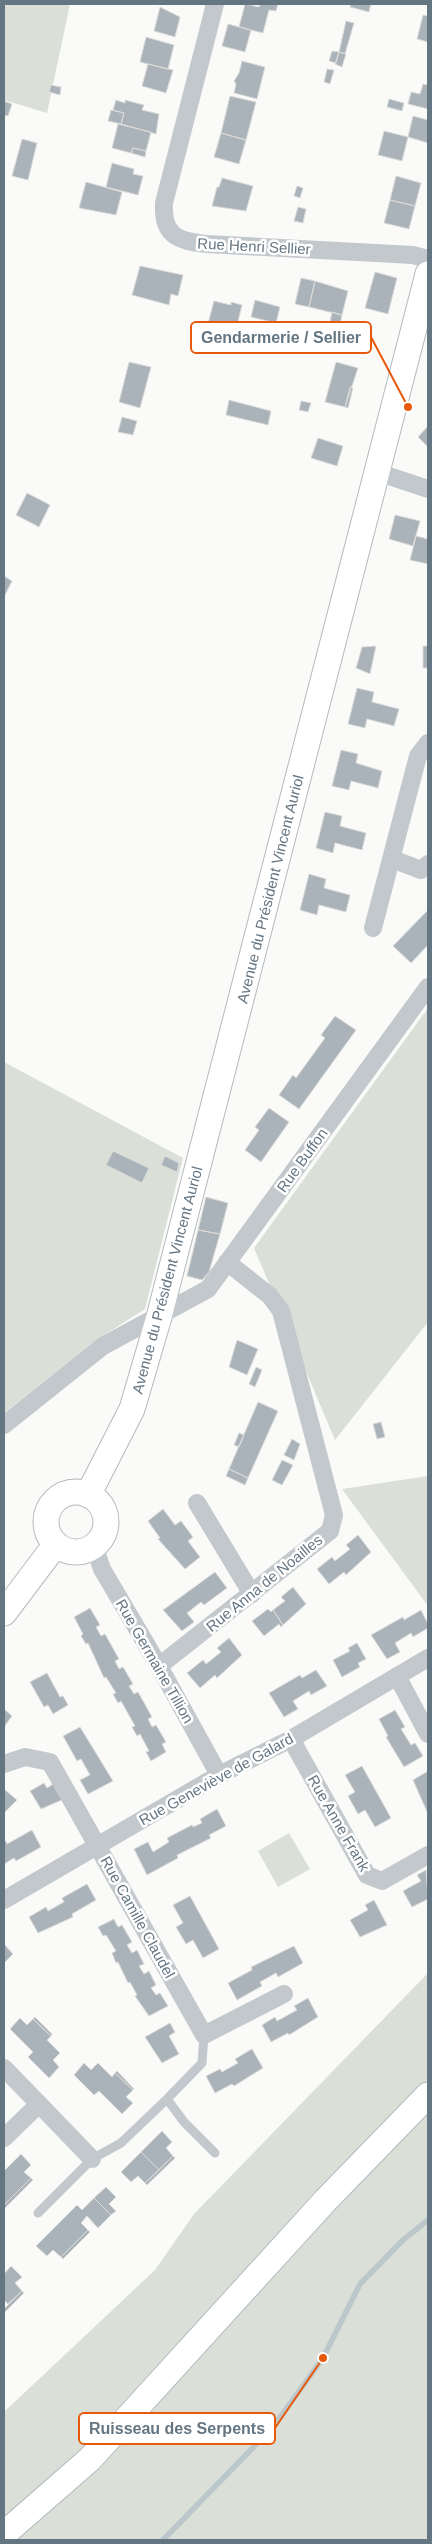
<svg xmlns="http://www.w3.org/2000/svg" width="432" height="2544" font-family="Arial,sans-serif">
<rect width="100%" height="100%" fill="#fafaf8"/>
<path fill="#dadfd7" d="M4 4H70L47 113 4 100Z
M428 1008V1322L335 1440 254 1248Z
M4 1062 183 1158 145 1309 95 1341 4 1413Z
M428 1476V1606L342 1489Z
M289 1833 310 1869 278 1887 258 1851Z
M428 1973V2540H4V2412L155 2270 194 2214Z"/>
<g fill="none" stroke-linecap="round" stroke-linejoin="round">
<path stroke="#bbc7cb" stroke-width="5.5" d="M163 2540 273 2427 323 2358 360 2284 403 2240 428 2220"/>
</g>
<path fill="#aab3b9" stroke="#dcdcda" d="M245 4 259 7 260 4H278L276 11 269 10 263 33 239 27Z
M351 4H371L369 12 350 7Z
M160 7 180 17 175 37 154 31Z
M423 15 428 16V42L417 39Z
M346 21 354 23 345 54 339 52Z
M228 24 251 30 245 52 222 46Z
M146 37 174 45 168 69 140 62Z
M332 51 339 52 336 63 329 61Z
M339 52 346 54 342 67 335 64Z
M242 61 265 67 257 99 234 93 236 84 234 81 239 73Z
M148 64 173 70 166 93 142 86Z
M327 69 334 70 330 84 324 82Z
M423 84 428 85V109L408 104 411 92 420 94Z
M51 85 61 87 60 95 49 92Z
M230 96 256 102 246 140 221 133Z
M389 99 404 103 402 111 387 107Z
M116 100 125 103V100L144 105 142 110 159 114 156 134 121 124 124 113 113 110Z
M4 101 12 104 8 116 4 115Z
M111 110 124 113 121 124 108 121Z
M413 116 428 120V143L408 137Z
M118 124 151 132 146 151 133 148 131 153 112 148Z
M384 131 408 137 402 161 378 155Z
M221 133 246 140 239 164 214 157Z
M22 139 37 143 28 180 12 176Z
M133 148 146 151 145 157 131 153Z
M112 163 134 169 133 174 143 176 138 195 106 187Z
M396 176 421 183 415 206 390 200Z
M222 178 253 186 246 211 212 206 217 187H219Z
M86 182 122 192 116 215 79 208Z
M297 186 303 188 300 198 294 196Z
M390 200 415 206 409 229 384 223Z
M298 207 306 209 303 223 294 221Z
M140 266 183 275 178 296 171 294 169 305 132 295Z
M375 272 397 278 388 314 365 308Z
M301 278 315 281 309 307 295 304Z
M315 281 348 291 342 315 309 307Z
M255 300 280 307 276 323 251 317Z
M214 301 231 305V302L242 305 234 338 207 327Z
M332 312 342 315 340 324 330 322Z
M129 362 151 367 140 408 119 402Z
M336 362 358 368 345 407 325 402Z
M350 387 353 388 348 408 345 407Z
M229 400 271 411 268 425 226 415Z
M301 401 311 403 308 412 299 410Z
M122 417 137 421 133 435 118 432Z
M428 426V447L418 437Z
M318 438 343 446 337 466 311 458Z
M27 493 50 505 39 527 16 515Z
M395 515 420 521 413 546 389 539Z
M416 536 428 539V564L410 560Z
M4 576 12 581 4 597Z
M376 646 370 674 356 668 362 647Z
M423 646H428V668H423Z
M357 688 374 692 372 702 399 709 394 726 367 719 365 728 348 724Z
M341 750 358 754 356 763 382 771 378 788 351 781 349 790 332 786Z
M325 812 342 816 340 826 366 833 362 850 335 843 333 853 316 848Z
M309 874 326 879 324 888 350 895 346 912 319 905 317 915 300 910Z
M428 910V945L411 963 393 946Z
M335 1016 356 1030 299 1109 279 1095 293 1075 296 1078 325 1038 321 1035Z
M269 1108 289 1122 261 1162 245 1150 259 1130 255 1127Z
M113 1151 149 1168 142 1183 106 1165Z
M165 1156 179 1163 177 1172 161 1165Z
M206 1197 228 1203 220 1234 198 1230Z
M198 1230 220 1234 209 1272 202 1280 187 1276Z
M237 1340 258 1349 247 1375 229 1367Z
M256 1367 262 1370 255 1387 249 1384Z
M258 1402 278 1411 248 1478 229 1469Z
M381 1422 385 1437 377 1439 373 1424Z
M239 1433 244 1435 239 1447 234 1445Z
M292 1439 300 1444 294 1460 284 1455Z
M282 1460 293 1465 282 1485 272 1480Z
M229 1469 248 1478 245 1485 226 1476Z
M163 1509 175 1525 181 1521 193 1537 188 1541 200 1557 185 1569 158 1539 160 1538 148 1521Z
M358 1535 371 1552 346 1575 344 1572 329 1584 317 1569 332 1557 335 1561 350 1549 346 1545Z
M215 1572 227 1588 204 1605 201 1602 187 1613 194 1622 182 1631 163 1610Z
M293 1587 306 1604 283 1625 273 1610 285 1601 281 1597Z
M90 1608 100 1625 96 1627 101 1636 105 1634 119 1659 115 1661 119 1669 123 1667 133 1684 129 1686 134 1694 138 1692 152 1717 148 1719 152 1727 156 1725 166 1742 162 1744 166 1752 151 1761 146 1752 149 1751 140 1734 137 1736 132 1727 135 1726 121 1701 118 1703 113 1694 116 1693 106 1677 104 1678 88 1643 86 1644 81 1636 83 1634 74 1617Z
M268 1609 271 1612 273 1610 283 1625 281 1627 279 1624 264 1636 252 1621Z
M421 1610 428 1624V1628L413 1637 411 1633 395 1643 400 1652 387 1659 371 1635 403 1617 404 1620Z
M229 1638 242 1655 217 1678 215 1675 200 1688 187 1673 203 1660 206 1664 221 1652 217 1648Z
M357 1643 366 1659 358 1663 360 1667 342 1677 333 1660 350 1651 348 1648Z
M316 1670 327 1686 311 1695 309 1691 293 1701 298 1709 284 1717 269 1693 300 1675 302 1678Z
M47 1673 60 1697 63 1696 68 1705 53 1714 48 1705 44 1707 30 1682Z
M4 1709 12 1716 4 1727Z
M395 1710 405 1727 401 1729 411 1745 415 1743 423 1756 404 1767 386 1737 388 1736 379 1719Z
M80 1727 113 1781 88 1794 80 1780 90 1775 81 1759 77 1761 63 1736Z
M362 1766 391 1818 375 1827 365 1810 358 1814 348 1796 355 1792 345 1775Z
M428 1771V1814L413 1780Z
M44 1783 47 1788 55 1783 64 1799 41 1809 30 1791Z
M4 1789 17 1800 4 1813Z
M217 1809 226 1826 209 1835 211 1838 177 1855 178 1858 147 1875 134 1849 148 1842 153 1852 169 1842 167 1838 192 1825 193 1827 202 1823 200 1819Z
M32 1830 41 1847 16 1861 14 1858 4 1864V1842L6 1841 7 1844Z
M426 1870 428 1899 412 1907 403 1891 421 1881 417 1875Z
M87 1884 96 1900 72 1914 73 1917 38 1933 29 1917 46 1907 48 1911 64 1902 62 1898Z
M190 1896 219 1949 203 1958 193 1940 186 1944 176 1927 183 1923 173 1905Z
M374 1900 387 1925 360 1937 350 1920 368 1910 365 1905Z
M114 1919 118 1927 122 1925 132 1942 127 1945 132 1953 137 1950 144 1964 139 1966 144 1974 149 1971 156 1985 151 1988 156 1995 160 1993 168 2006 149 2016 135 1996 137 1995 130 1982 128 1983 118 1962 116 1963 112 1953 116 1951 106 1935 103 1936 98 1927Z
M4 1944 13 1954 4 1963Z
M294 1946 303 1963 278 1977 276 1973 260 1982 262 1986 237 2000 228 1983 252 1970 251 1967Z
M308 1998 318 2017 289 2035 288 2033 271 2042 262 2025 275 2017 277 2021 297 2010 294 2006Z
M35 2017 52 2034 51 2036 33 2019Z
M20 2018 27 2025 33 2019 51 2036 47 2040 60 2053 53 2060 59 2067 49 2078 28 2057 33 2052 10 2029Z
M170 2023 175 2032 169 2036 179 2054 162 2063 145 2037Z
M252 2049 263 2068 234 2086 232 2084 215 2093 206 2076 220 2069 222 2072 238 2063 235 2059Z
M84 2063 91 2070 98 2063 112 2077 115 2073 133 2090 126 2097 133 2103 122 2114 99 2091 94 2095 74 2075Z
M117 2071 134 2089 133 2090 115 2073Z
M162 2131 172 2142 166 2148 173 2156 159 2170 141 2152Z
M141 2152 159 2170 145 2183 138 2176 131 2182 121 2172Z
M21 2154 31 2165 24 2172 31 2178 4 2205V2171Z
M173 2156 175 2158 147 2185 145 2183Z
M31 2178 33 2180 4 2209V2205Z
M106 2187 116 2197 109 2204 116 2211 111 2215 94 2198Z
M94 2198 111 2215 98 2228 87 2216 81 2223 88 2230 61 2257 53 2250 47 2256 36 2246 77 2205 82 2210Z
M88 2230 90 2232 63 2259 61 2257Z
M11 2266 22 2277 15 2283 22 2291 8 2304 4 2300V2274Z
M22 2291 24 2293 4 2313V2309Z"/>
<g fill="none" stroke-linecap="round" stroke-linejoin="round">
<g stroke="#b3babf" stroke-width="27">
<path id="secondary" d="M46 1522a30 30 0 1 1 60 0a30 30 0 1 1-60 0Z
M88 1495 132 1409 159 1317 428 274
M4 1613 56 1544
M4 2534 90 2459 325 2201 428 2095"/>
</g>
<path stroke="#c3c8cc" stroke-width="9" d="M204 2035 202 2063 167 2099 184 2122 215 2153
M38 2213 92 2159 121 2143 167 2099"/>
<path stroke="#c3c8cc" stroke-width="18" d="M215 4 164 203C162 236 178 241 207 244L413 255 428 259
M377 472 428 489
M392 859 421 870 428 864
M373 928 418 756 428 743
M4 1425 103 1346 208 1289 428 987
M197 1503 252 1594
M94 1546 102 1569 159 1666 219 1775
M159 1666 330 1531 334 1515 281 1311 270 1296 227 1262
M397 1676 428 1734
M291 1739 367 1875 382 1881 428 1855
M4 1764 25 1757 50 1762 204 2035 284 1994
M4 1900 219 1775 291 1739 428 1658
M4 2068 39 2104 4 2138
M39 2104 92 2159"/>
<use href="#secondary" stroke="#fff" stroke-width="25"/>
</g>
<g text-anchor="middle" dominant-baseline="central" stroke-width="5" stroke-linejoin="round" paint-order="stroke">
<g font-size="15" fill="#657683" stroke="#fff">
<text transform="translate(254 246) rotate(3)">Rue Henri Sellier</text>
<text transform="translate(270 889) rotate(-76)">Avenue du Président Vincent Auriol</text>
<text transform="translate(302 1160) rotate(-54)">Rue Buffon</text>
<text transform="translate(167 1280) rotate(-75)">Avenue du Président Vincent Auriol</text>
<text transform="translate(264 1583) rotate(-39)">Rue Anna de Noailles</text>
<text transform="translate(155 1661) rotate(60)">Rue Germaine Tillion</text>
<text transform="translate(216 1779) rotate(-29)">Rue Geneviève de Galard</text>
<text transform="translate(339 1823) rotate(60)">Rue Anne Frank</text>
<text transform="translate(138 1917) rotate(61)">Rue Camille Claudel</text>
</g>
</g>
<path fill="none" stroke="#e8590c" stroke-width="2" d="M408 407L371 337M323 2358L275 2428"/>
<g fill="#e8590c" stroke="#fff" stroke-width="2">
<circle cx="408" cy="407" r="5"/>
<circle cx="323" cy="2358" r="5"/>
</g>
<g fill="#fff" stroke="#e8590c" stroke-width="2">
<rect x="191" y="322" width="180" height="31" rx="5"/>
<rect x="79" y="2413" width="196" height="31" rx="5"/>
</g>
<g font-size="16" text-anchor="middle" font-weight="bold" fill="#657683">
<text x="281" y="343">Gendarmerie / Sellier</text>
<text x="177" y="2434">Ruisseau des Serpents</text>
</g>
<rect width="432" height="2544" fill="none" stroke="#657683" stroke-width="10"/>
</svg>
